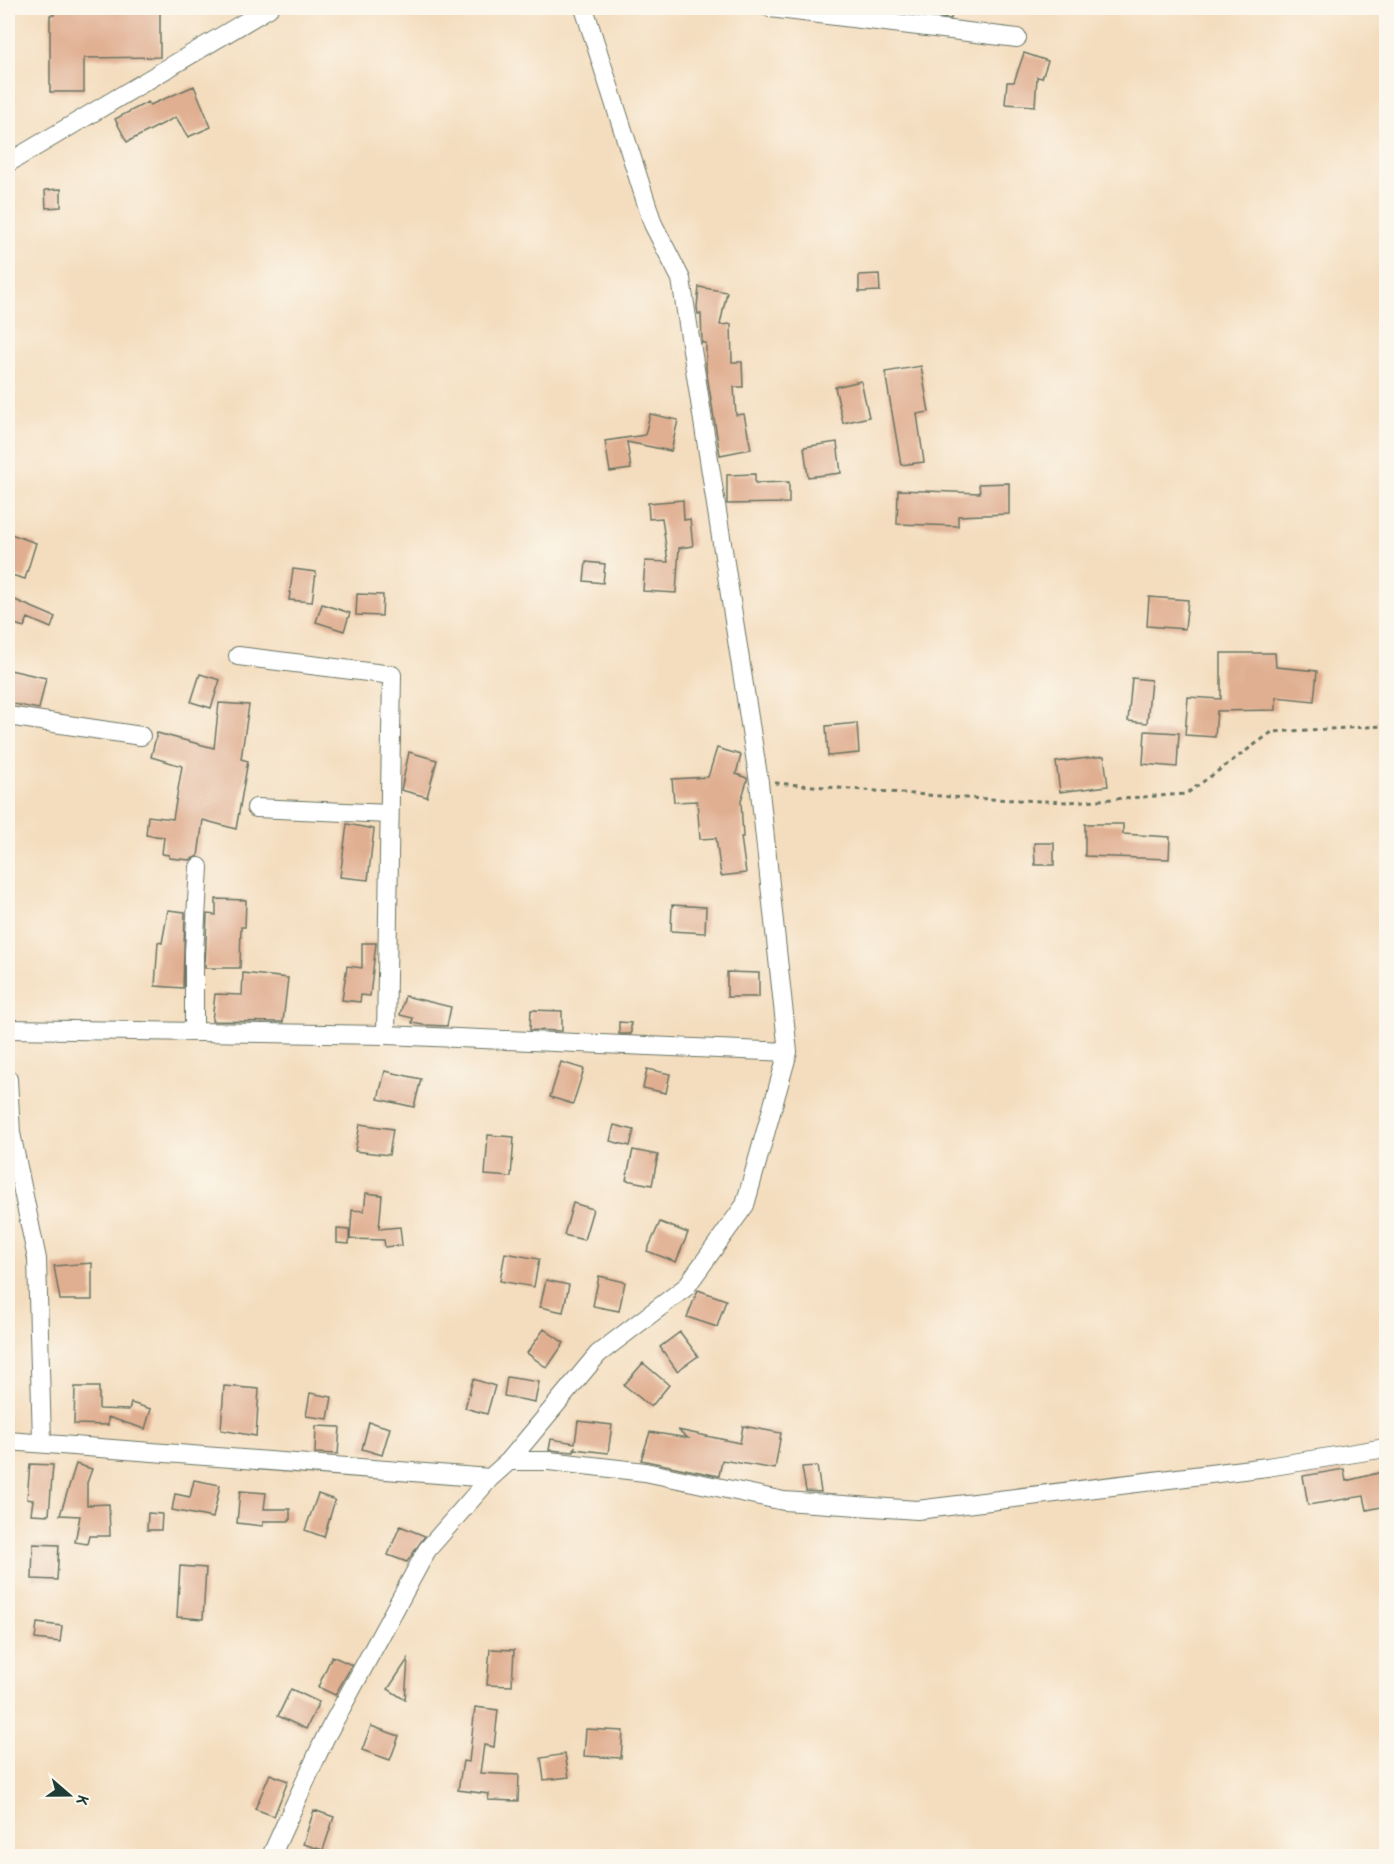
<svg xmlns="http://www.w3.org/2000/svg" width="1394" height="1864" font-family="'Patrick Hand',sans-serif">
<rect width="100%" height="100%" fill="#fbf7ec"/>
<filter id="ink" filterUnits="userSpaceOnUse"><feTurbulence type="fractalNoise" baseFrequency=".0167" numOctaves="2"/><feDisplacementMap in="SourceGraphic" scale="12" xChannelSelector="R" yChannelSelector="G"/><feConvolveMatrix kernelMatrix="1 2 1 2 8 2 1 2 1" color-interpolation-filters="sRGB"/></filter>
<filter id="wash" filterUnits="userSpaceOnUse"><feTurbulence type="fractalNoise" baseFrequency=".008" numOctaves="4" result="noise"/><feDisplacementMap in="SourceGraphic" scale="24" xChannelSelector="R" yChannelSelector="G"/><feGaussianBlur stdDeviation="1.35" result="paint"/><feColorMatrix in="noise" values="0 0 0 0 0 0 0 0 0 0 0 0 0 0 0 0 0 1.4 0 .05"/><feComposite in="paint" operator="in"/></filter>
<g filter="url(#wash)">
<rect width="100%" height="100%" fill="#f4ddbe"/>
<g id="blocks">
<path fill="#e0ae90" d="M54 8H160V57L84 58V92H50V15H54Z
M928 8H953L951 19 926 16Z
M1024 53 1048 61 1042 78 1037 77 1035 106 1005 104 1007 82H1014Z
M194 86 211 127 188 137 176 117 127 142 115 119 148 102 150 105Z
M61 189V207L46 208 45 190Z
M879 274 880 291 859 292V275Z
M699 287 727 292 720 325 731 324 732 362H742L743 387H734L736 415 744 414 751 449 720 455 706 368V343H702L701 314H698L697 307Z
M921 366 929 412 917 414 924 462 901 465 885 372Z
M861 381 869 417 843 423 835 387Z
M650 414 678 420 671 451 627 442 631 469 610 472 605 441 645 435Z
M837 442 841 473 808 477 804 447Z
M755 474V483L789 482V503L727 504V475Z
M1009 483V514L958 516V526L897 524 898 490 980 493 979 484Z
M683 500 684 520 690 519 693 546 679 548 676 593 643 591 645 561 668 562 662 518 649 519 648 503Z
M8 533 36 543 25 579 8 574Z
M586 562 605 564 603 583 584 581Z
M293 569 316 572 312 602 289 600Z
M357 594 383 595 382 616 356 615Z
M8 597 55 617 51 628 28 618 24 627 8 622Z
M1149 597 1188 600 1185 629 1147 626Z
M322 604 350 613 344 631 316 622Z
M1221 653H1275L1276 667 1317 671 1314 701 1276 697V710L1217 711 1215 737 1185 735 1188 697 1221 699Z
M10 670 46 678 39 709 8 703Z
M200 674 220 680 211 708 191 702Z
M1132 678 1151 680 1147 723 1128 721Z
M219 703 249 705 241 759 248 761 236 829 203 820 198 856 190 860 169 858V855L162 854 164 837 146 835 148 816 173 819 182 766 151 757 157 733 214 748Z
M857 723 859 753 828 756 826 726Z
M1145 731 1179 733 1177 767 1143 764Z
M717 748 741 755 736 774 747 778V781L741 801 743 837H741L746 873 721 876 716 838 700 839 697 801 674 802 672 779 708 777Z
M409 752 437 760 427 797 401 790Z
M1104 756 1108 786 1060 792 1056 762Z
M347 824 374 829 368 880 340 877Z
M1085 824H1123V834L1170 837 1169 859 1085 856Z
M1034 843H1054V865H1035Z
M216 899 246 900 245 927H241L240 968H205L207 914 216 915Z
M672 905 706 907 705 933 671 931Z
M168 910 185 912 183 988 155 986 158 942 162 943Z
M362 943H376L370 996 361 995 360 1002 342 1000 347 966 362 968Z
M727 972 759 973V997H727Z
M243 973 288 978 283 1022 212 1021 215 994 242 995Z
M405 996 451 1007 447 1026 423 1025 412 1023 413 1018 400 1015Z
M531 1010 562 1011V1031L530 1030Z
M619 1022 631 1023V1034H619Z
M561 1062 584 1069 573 1104 550 1097Z
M647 1069 670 1074 666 1093 643 1088Z
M385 1071 421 1079 414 1107 378 1099Z
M360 1124 393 1129 389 1155 355 1151Z
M614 1125 634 1130 630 1146 610 1141Z
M488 1135 514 1137 511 1177 485 1175Z
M633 1150 658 1155 652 1185 626 1180Z
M366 1193 382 1195 379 1229 400 1227 402 1245 385 1247 384 1240 350 1239 352 1210 364 1211Z
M573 1203 593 1209 584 1240 564 1235Z
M660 1222 688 1233 676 1262 647 1251Z
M337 1229 349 1230V1244L337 1243Z
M505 1253 539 1259 534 1287 500 1281Z
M92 1263V1300H60L54 1266Z
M599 1276 625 1282 619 1311 593 1306Z
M546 1280 569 1285 563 1312 540 1307Z
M698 1290 726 1300 717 1327 687 1317Z
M544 1329 564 1343 547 1368 527 1353Z
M680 1332 698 1356 677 1371 660 1347Z
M643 1363 669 1385 651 1407 624 1385Z
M507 1377 539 1382 535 1402 504 1396Z
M473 1379 495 1386 487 1414 465 1408Z
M224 1386 259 1389 256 1436 221 1430Z
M75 1387H99V1409L129 1410 131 1403 151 1409 145 1429 108 1417V1425L74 1424Z
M310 1393 332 1397 328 1419 306 1416Z
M578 1421 612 1425 608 1453 574 1449 575 1446 574 1452 549 1450 551 1439 575 1443Z
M369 1422 390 1428 382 1455 362 1449Z
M316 1426 340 1427 338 1454 315 1453Z
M743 1426 781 1433 775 1469 722 1460 719 1476 641 1460 650 1432 688 1438 678 1430 740 1443Z
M30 1464 53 1465 49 1515 31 1514 33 1500 27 1499Z
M76 1464 92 1469 87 1483V1505L109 1504 110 1536H89L87 1544 75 1542 80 1516 60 1515Z
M817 1466 821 1492 806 1491 802 1467Z
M1344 1469 1346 1481 1386 1471V1506L1367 1510 1364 1496 1308 1505 1303 1476Z
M194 1480 220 1485 213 1518 172 1510 175 1494 190 1497Z
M240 1491 266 1493 264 1509H290V1521H263V1526L237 1523Z
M318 1494 335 1500 324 1537 305 1530Z
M148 1513 162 1514 161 1530H147Z
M400 1526 425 1536 407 1562 388 1555Z
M33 1544 59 1545 57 1580 32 1579Z
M180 1566 206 1568 203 1619 177 1617Z
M37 1623 62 1626 60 1642 35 1639Z
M490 1649 514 1650 512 1686 487 1685Z
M332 1656 352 1665 335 1695 318 1687Z
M408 1659 405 1700 388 1689Z
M291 1689 319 1702 306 1729 278 1716Z
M475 1707 498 1710 494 1747 484 1745 480 1773 519 1775 518 1801 488 1800 489 1794 458 1790 463 1761 469 1762Z
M371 1726 399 1736 390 1760 362 1750Z
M586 1729 623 1731 621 1758 584 1756Z
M565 1754 569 1777 544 1780 541 1758Z
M270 1774 288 1781 274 1816 255 1809Z
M314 1810 334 1817 323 1850 303 1844Z"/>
</g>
</g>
<g filter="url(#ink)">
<use href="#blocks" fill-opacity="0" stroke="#6a7564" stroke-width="1.5"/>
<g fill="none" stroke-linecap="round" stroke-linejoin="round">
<g stroke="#6a7564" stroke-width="20">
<path id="street" d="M770 8 1017 38
M8 163 269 8
M238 656 392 675 386 1035
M8 716 141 736
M256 808 389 814
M8 1029 386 1035 788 1052
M194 1032V952L199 867
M8 1079 11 1133 37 1259 42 1442
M8 1441 490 1478
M509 1461H549L645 1472 784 1501 917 1510 1267 1467 1386 1448
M271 1856 325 1738 427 1550 490 1478 509 1461 598 1354 686 1287 745 1205 788 1052 759 782 681 279 653 224 584 8"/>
</g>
<path stroke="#6a7564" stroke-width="3" stroke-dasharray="4.5 4.5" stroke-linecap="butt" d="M775 783 965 798 1069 802 1186 794 1272 732 1384 726 1386 719"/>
<use href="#street" stroke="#fff" stroke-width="18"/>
</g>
</g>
<rect width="1394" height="1864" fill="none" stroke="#fbf7ec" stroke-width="30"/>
<g transform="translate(69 1795) rotate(110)" stroke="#fbf7ec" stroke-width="4.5" paint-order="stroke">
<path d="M0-4.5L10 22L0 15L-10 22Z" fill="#1f3d34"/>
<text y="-9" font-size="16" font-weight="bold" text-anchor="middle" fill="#1f3d34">K</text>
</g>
</svg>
